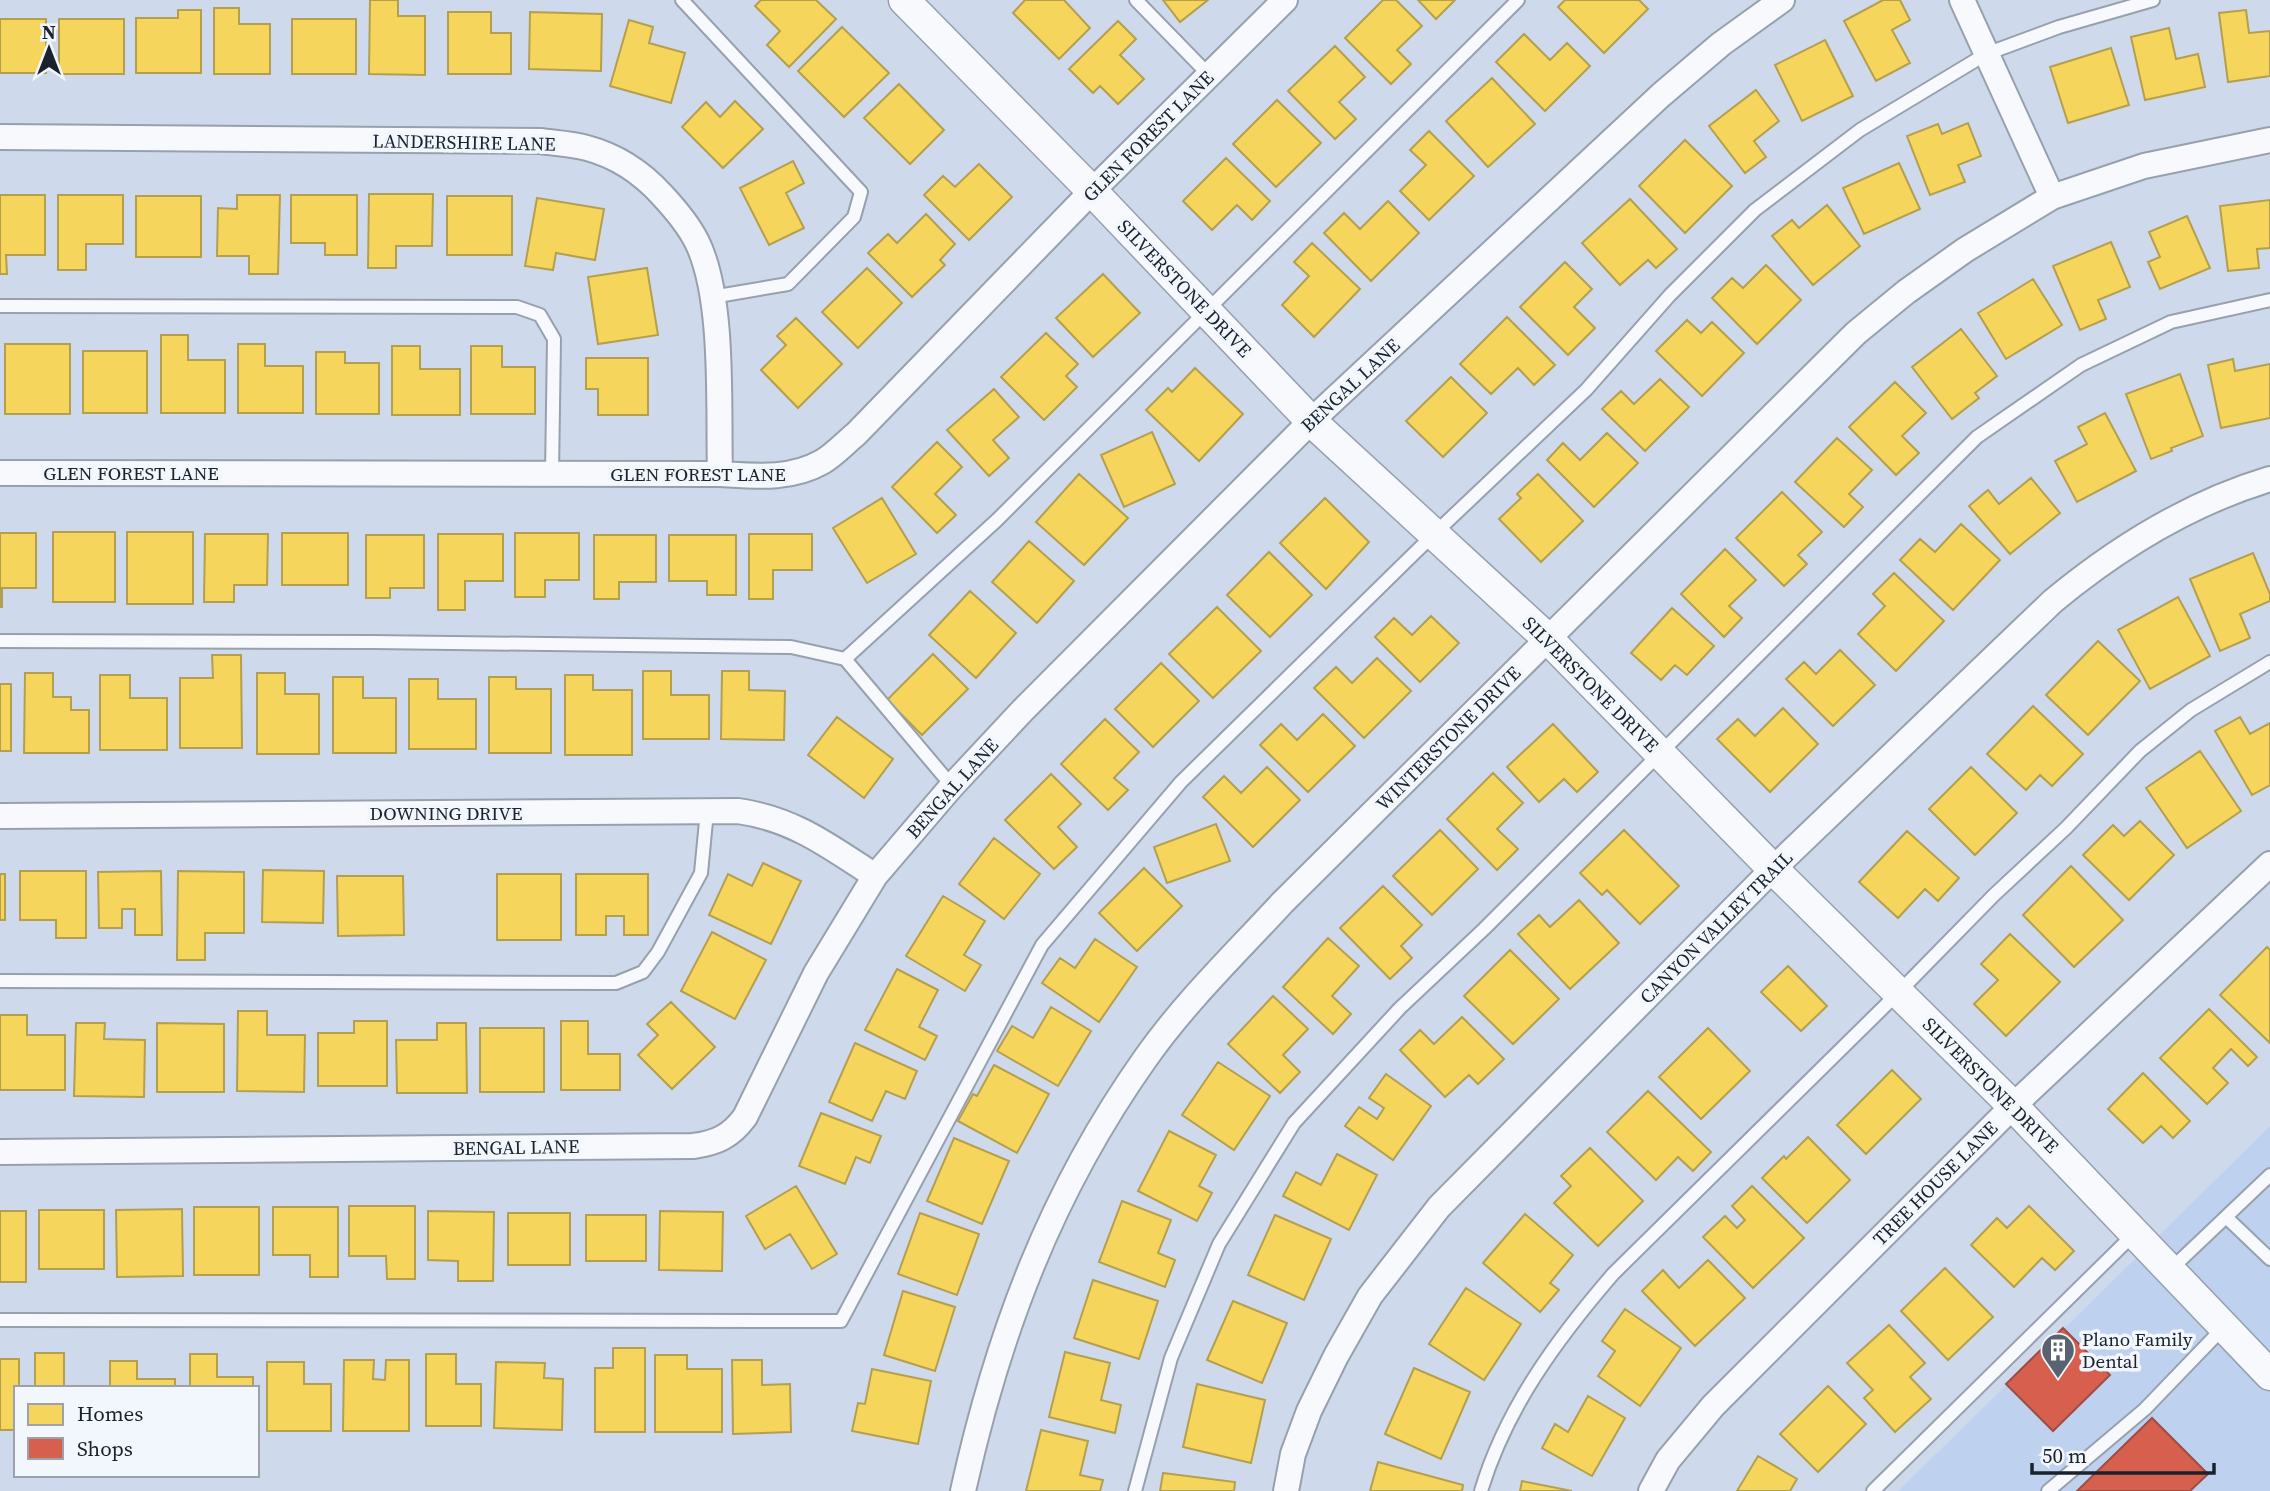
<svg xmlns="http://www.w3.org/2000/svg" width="2270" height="1491" font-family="'Source Serif 4',serif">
<rect width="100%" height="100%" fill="#cedaeb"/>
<path fill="#bed2ef" d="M2270 1126V1491H1898L2068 1325Z"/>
<path fill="#f6d55c" stroke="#b49f4e" stroke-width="2" d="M370 0H398V16H425V75L369 74Z
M761 0H816L836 19 789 67 767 45 780 31 755 6Z
M1025 0H1064L1090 28 1059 59 1013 13Z
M1163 0H1208L1180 22Z
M1383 0H1396L1422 26 1397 50 1411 64 1391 84 1345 38Z
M1418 0H1455L1436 19Z
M1565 0H1639L1648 9 1604 53 1558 7Z
M1883 0H1900L1910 20 1892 30 1910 63 1876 81 1844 21Z
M214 8H239V24H270V74H214Z
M178 10H201V73H136V18H178Z
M2246 10 2249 33 2270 31V76L2228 82 2219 13Z
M448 12H491V33H511V74H448Z
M530 12 602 14 601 71 529 69Z
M0 19H46V73H0Z
M59 19H124V74H59Z
M292 19H356V74H292Z
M629 20 653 27 649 43 685 53 671 103 610 86Z
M1118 21 1136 39 1120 55 1144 79 1118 104 1100 86 1093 93 1069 69Z
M842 27 889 73 844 117 798 71Z
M2169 28 2176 59 2198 54 2205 87 2145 100 2131 37Z
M1524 34 1550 60 1567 43 1590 66 1545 111 1496 62Z
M1825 40 1853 96 1802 121 1775 65Z
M1335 46 1365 77 1339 102 1356 119 1335 139 1288 91Z
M2111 48 2129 105 2068 123 2050 67Z
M1492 78 1535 124 1488 167 1446 121Z
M899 84 944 130 910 164 864 118Z
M1756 90 1779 121 1754 141 1766 157 1745 173 1709 126Z
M1277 100 1321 143 1276 187 1233 144Z
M735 101 763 129 723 168 682 127 706 102 720 117Z
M1968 123 1981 156 1958 165 1965 182 1930 195 1907 136 1938 124 1942 134Z
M1429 131 1474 176 1429 220 1400 191 1426 165 1410 150Z
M1685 140 1732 186 1685 233 1639 186Z
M1226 158 1270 201 1252 220 1237 205 1212 230 1183 201Z
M793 161 804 183 786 193 804 228 769 245 740 188Z
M1899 163 1920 209 1864 234 1843 188Z
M979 164 1012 197 969 240 924 195 943 176 955 187Z
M369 194H433L432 246H396V268H368Z
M0 195H45V255H6L7 274H0Z
M58 195H123V244H86V270H58Z
M237 195H280L278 274H249V256H217L218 208 237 209Z
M291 195H357V255H325V243H291Z
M136 196H201V257H136Z
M447 196H512V255H447Z
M537 198 604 209 595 260 556 253 553 270 525 266Z
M1630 199 1677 249 1656 268 1648 260 1620 285 1582 243Z
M2270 200V248L2257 249 2259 268 2228 271 2220 206Z
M1388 201 1419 233 1371 281 1324 233 1344 213 1360 229Z
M1827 205 1860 246 1813 285 1772 236 1792 220 1799 228Z
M926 214 955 244 940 260 945 265 912 297 868 253 888 234 897 243Z
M2187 216 2210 268 2160 289 2148 262 2160 257 2149 232Z
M2111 242 2130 287 2098 300 2106 319 2080 330 2053 266Z
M1312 243 1360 289 1314 337 1282 305 1309 276 1294 262Z
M1565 262 1592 289 1574 307 1595 328 1568 355 1520 307Z
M1766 265 1801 300 1757 344 1712 298 1732 278 1743 288Z
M647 268 658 335 598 344 588 277Z
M867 268 902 303 858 348 822 312Z
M1103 274 1140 313 1093 357 1056 318Z
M2033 279 2062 325 2006 359 1978 313Z
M1507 317 1555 365 1534 385 1518 368 1491 394 1460 364Z
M796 318 842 364 798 408 761 370 786 345 777 336Z
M1687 320 1701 333 1712 322 1744 353 1702 396 1656 351Z
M1961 329 1997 376 1975 393 1979 398 1952 419 1912 367Z
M1046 333 1078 364 1066 376 1077 387 1044 420 1001 377Z
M161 335H188V360H225V413H161Z
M5 344H70V414H5Z
M238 344H265V366H303V413H238Z
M392 346H420V369H460V415H392Z
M471 346H502V367H535V414H471Z
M83 351H147V413H83Z
M316 352H345V363H379V414H316Z
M586 358H648V415H598V389H586Z
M2233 359 2235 371 2270 364V418L2221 428 2208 365Z
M1195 368 1243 414 1199 461 1146 410 1168 388 1172 392Z
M2180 374 2203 436 2171 448 2172 451 2151 459 2126 394Z
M1451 377 1487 413 1443 457 1406 421Z
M1660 379 1689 407 1645 451 1602 409 1621 391 1634 404Z
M1895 382 1926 413 1902 436 1919 453 1896 475 1849 427Z
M994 389 1019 417 993 440 1009 458 989 476 947 430Z
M2105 413 2136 471 2077 502 2055 461 2087 444 2078 427Z
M1152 432 1175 484 1124 507 1101 455Z
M1607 433 1638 463 1594 507 1547 460 1563 443 1580 460Z
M1837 438 1872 470 1849 494 1863 507 1844 527 1795 482Z
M937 442 962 467 935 494 956 515 937 533 892 487Z
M1079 474 1128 518 1084 565 1036 522Z
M1538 474 1583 521 1541 562 1499 519 1521 498 1517 494Z
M2031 478 2060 513 2010 554 1969 506 1988 490 1999 504Z
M1782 492 1822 532 1798 555 1807 564 1784 586 1736 538Z
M882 498 916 554 867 583 833 528Z
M1325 498 1369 542 1326 589 1280 543Z
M1961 524 2000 560 1953 610 1900 560 1920 539 1935 552Z
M53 532H115V602H53Z
M127 532H193V604H127Z
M0 533H36V588H2V607H0Z
M282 533H348V585H282Z
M515 533H579V580H545V597H515Z
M205 534H268L267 585H234V602H204Z
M438 534H503V581H465V610H438Z
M749 534H812V570H773V599H749Z
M366 535H424V588H390V598H366Z
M594 535H656V582H619V599H594Z
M669 535H736V595H707V581H669Z
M1029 541 1074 581 1037 623 992 582Z
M1725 549 1756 580 1729 606 1742 618 1724 637 1681 594Z
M1269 552 1312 595 1270 637 1227 595Z
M2253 553 2270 594V601L2240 614 2250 638 2220 651 2190 579Z
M1894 573 1944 621 1896 671 1858 634 1885 606 1873 594Z
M970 591 1016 633 976 678 929 635Z
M2178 597 2210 656 2150 689 2118 630Z
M1217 607 1261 651 1213 698 1169 654Z
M1672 608 1714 646 1687 675 1675 665 1661 680 1631 653Z
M1431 616 1459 643 1420 682 1375 637 1394 618 1412 635Z
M2098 641 2140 681 2088 735 2046 695Z
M1840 650 1875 685 1833 726 1786 679 1804 662 1816 674Z
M933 654 968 689 922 735 887 700Z
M212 655H241L242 748H180V678H213Z
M1377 658 1411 691 1364 738 1314 688 1336 667 1352 683Z
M1161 663 1199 701 1153 747 1115 709Z
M643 671H671V695H709V739H643Z
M722 671H749V690L785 691 784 740 721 739Z
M25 673H53V697H71V710H89V753H24Z
M257 673H285V694H319V754H257Z
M100 675H130V698H167V750H100Z
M565 675H593V690H632V755H565Z
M333 677H363V698H396V753H333Z
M489 677H516V689H551V753H489Z
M409 679H438V699H476V749H409Z
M0 684H11V751H0Z
M2033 706 2083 754 2052 786 2040 775 2026 790 1987 754Z
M1783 708 1818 744 1770 792 1717 739 1738 719 1755 736Z
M1323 714 1355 746 1308 792 1260 745 1281 724 1297 740Z
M837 717 893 759 864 798 808 755Z
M2240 717 2250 734 2270 723V785L2252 795 2215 731Z
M1105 719 1139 752 1114 778 1128 790 1108 810 1061 764Z
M1553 724 1598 772 1577 792 1564 779 1539 802 1507 767Z
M2200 751 2241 811 2187 848 2146 788Z
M1267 767 1300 800 1253 847 1203 797 1224 776 1241 793Z
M1971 767 2017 813 1975 855 1929 809Z
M1493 773 1523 803 1497 829 1518 849 1497 870 1447 819Z
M1051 774 1081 804 1058 827 1077 847 1054 869 1005 820Z
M2140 821 2174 855 2129 900 2083 855 2113 825 2124 836Z
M1216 824 1230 861 1167 883 1154 847Z
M1440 830 1478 869 1432 915 1393 876Z
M1624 830 1679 886 1640 924 1607 890 1602 895 1580 873Z
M1907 831 1959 878 1938 901 1925 889 1898 918 1859 882Z
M994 838 1040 874 1004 919 959 884Z
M763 863 801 881 771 944 709 915 728 874 752 886Z
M2071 866 2123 920 2074 967 2023 915Z
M1144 868 1182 906 1137 951 1099 913Z
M263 870 324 871 323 923 262 922Z
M20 871H86V938H56V920H20Z
M161 871 162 935H135V909H122V928H99L98 872Z
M178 871 244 872V933H205V960H177Z
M0 874H5V920H0Z
M497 874H561V940H497Z
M576 874H648V935H624V916H606V935H576Z
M337 876H403L404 935 338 936Z
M1383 886 1422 925 1401 946 1412 958 1390 979 1340 928Z
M943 896 985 921 964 955 981 965 965 991 906 956Z
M1579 900 1619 943 1570 989 1518 934 1539 915 1550 927Z
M712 932 766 960 735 1019 681 991Z
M2010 934 2060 982 2006 1036 1974 1004 1998 980 1981 964Z
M1328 938 1359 966 1332 996 1351 1014 1333 1034 1283 987Z
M1095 939 1137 967 1099 1022 1042 983 1060 958 1075 968Z
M2267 947 2270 950V1043L2220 995Z
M1510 950 1559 999 1513 1044 1464 996Z
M1788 966 1827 1006 1801 1031 1761 992Z
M897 969 938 990 919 1027 937 1036 925 1060 865 1030Z
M1273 996 1308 1029 1283 1055 1300 1072 1280 1093 1228 1044Z
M671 1002 715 1047 672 1089 638 1055 658 1035 647 1024Z
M1051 1007 1091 1031 1058 1086 997 1051 1012 1026 1033 1038Z
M2209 1009 2257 1057 2248 1066 2231 1049 2213 1068 2228 1083 2207 1104 2160 1058Z
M238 1011H267V1035H305L304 1092 237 1091Z
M0 1015H27V1035H65V1090H0Z
M1462 1017 1504 1059 1478 1084 1469 1075 1445 1097 1400 1050 1420 1030 1434 1044Z
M354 1021H387V1086H318V1033H354Z
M561 1021H588V1054H620V1090H561Z
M76 1023H105L104 1039 145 1040 144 1097 74 1096Z
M157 1023 224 1024V1092H157Z
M437 1023H466L467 1093H397L396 1040H437Z
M480 1028H544V1092H480Z
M1708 1028 1750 1071 1701 1119 1659 1077Z
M855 1043 917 1071 905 1099 886 1091 872 1121 829 1102Z
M1218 1062 1270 1096 1234 1150 1182 1115Z
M994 1065 1049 1094 1017 1153 958 1121 973 1094 977 1096Z
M1892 1070 1921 1099 1866 1154 1837 1125Z
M2143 1073 2190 1121 2173 1138 2161 1126 2143 1143 2108 1109Z
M1386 1074 1431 1106 1393 1160 1345 1126 1359 1107 1377 1119 1384 1108 1369 1098Z
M1648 1091 1711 1152 1693 1171 1678 1157 1656 1180 1607 1132Z
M821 1113 881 1136 870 1163 856 1157 845 1184 799 1166Z
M1169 1131 1216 1155 1199 1186 1212 1193 1197 1221 1138 1191Z
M1808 1137 1850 1180 1807 1223 1762 1178 1784 1156 1786 1159Z
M954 1138 1009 1161 982 1224 927 1201Z
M1590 1148 1643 1201 1598 1246 1554 1203 1571 1186 1561 1176Z
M1337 1154 1377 1175 1349 1230 1283 1196 1296 1172 1321 1185Z
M796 1186 837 1254 812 1269 790 1234 765 1249 746 1216Z
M1752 1186 1804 1238 1753 1288 1703 1237 1725 1216 1737 1228 1745 1220 1732 1206Z
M1122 1201 1171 1220 1158 1253 1175 1260 1165 1287 1099 1262Z
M349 1206H415V1279H387L386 1256H349Z
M2029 1206 2074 1251 2055 1270 2042 1258 2014 1287 1971 1245 1997 1218 2007 1228Z
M194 1207H259V1275H194Z
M273 1207H338V1277H310V1255H273Z
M182 1209 183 1276 117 1277 116 1210Z
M39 1210H104V1269H39Z
M0 1211H26V1282H0Z
M428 1211 494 1212 493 1281H458V1261L428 1260Z
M660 1211 723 1212 722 1271 659 1270Z
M508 1213H570V1265H508Z
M920 1213 979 1234 957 1295 898 1274Z
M1525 1214 1573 1255 1550 1283 1559 1290 1540 1312 1483 1263Z
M586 1215H646V1261H586Z
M1275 1215 1331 1239 1304 1300 1248 1275Z
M1708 1260 1745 1298 1695 1346 1642 1291 1663 1270 1679 1288Z
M1945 1268 1993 1317 1948 1360 1901 1311Z
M1093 1280 1158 1301 1139 1359 1074 1338Z
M1466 1288 1521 1324 1484 1380 1429 1344Z
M903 1291 955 1307 935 1371 884 1355Z
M1233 1301 1287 1323 1262 1383 1207 1360Z
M1625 1309 1681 1348 1640 1406 1598 1376 1615 1351 1602 1341Z
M1889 1325 1925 1363 1910 1377 1931 1399 1895 1432 1864 1398 1873 1390 1847 1363Z
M613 1348H645V1432H595V1368H613Z
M1065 1352 1110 1363 1101 1400 1121 1405 1115 1433 1049 1417Z
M35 1353H64V1388H94H35Z
M190 1354H217V1377H253V1388H190Z
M426 1354H456V1384H481V1426H426Z
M655 1355H687V1369H722V1432H655Z
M0 1359H19V1388H16V1430H0Z
M344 1360H374L373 1379 385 1380 386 1360H409V1431H343Z
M732 1360H762V1385L790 1384 791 1432 733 1434Z
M110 1361H137V1379H175V1388H110Z
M267 1362H304V1384H331V1431H267Z
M496 1362 545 1363 544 1378 563 1379 562 1430 494 1428Z
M1414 1368 1470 1392 1441 1459 1385 1434Z
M872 1369 931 1381 918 1444 852 1431 858 1403 865 1404Z
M1197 1384 1265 1400 1251 1463 1183 1447Z
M1828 1386 1866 1424 1818 1472 1780 1434Z
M1588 1396 1625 1418 1592 1476 1542 1448 1555 1424 1568 1432Z
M1041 1430 1088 1441 1080 1475 1103 1480 1100 1491H1026Z
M1758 1456 1797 1479 1790 1491H1737Z
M1378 1462 1463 1485 1462 1491H1370Z
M1163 1473 1235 1482 1234 1491H1160Z
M1522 1481 1572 1491H1520Z"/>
<path fill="#d6604d" stroke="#9e4d44" stroke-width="2" d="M2063 1328 2110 1375 2053 1431 2006 1384Z
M2152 1418 2208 1474 2190 1491H2077Z"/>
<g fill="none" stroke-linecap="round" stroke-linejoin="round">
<g stroke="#97a0ad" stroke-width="16">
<path id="service" d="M682 0 861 192 854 217 788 284 712 297
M1136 0 1209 75
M0 306 517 307 540 315 554 339 552 474
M0 641 372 642 791 647 845 659 997 520 1518 0
M845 659 952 786
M0 981 616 983 643 972 658 952 701 873 707 811
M2226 1217 2270 1259
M2170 1270 2270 1175
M0 1320 841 1321 1042 945 1181 782 1434 534 1586 390 1670 295 1755 210 1860 130 1986 54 2059 27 2153 0
M1135 1491 1171 1358 1219 1244 1294 1123 1400 1008 1484 929 1977 437 2081 365 2171 322 2270 300
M1481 1491C1506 1408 1557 1339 1613 1274L1898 993 1994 895 2066 828 2140 751 2191 710 2270 662
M1873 1491 2135 1233
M2048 1491 2145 1409 2224 1327"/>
</g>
<g stroke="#97a0ad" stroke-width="28">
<path id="minor" d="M1962 0 2052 197
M0 137 540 141C555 143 572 144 587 148 617 156 642 173 662 195 676 210 688 224 697 242 725 299 718 410 720 474
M0 473 720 474C755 476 790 480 822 462 834 455 845 443 856 434L1092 191 1285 0
M0 816 738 811C794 819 829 846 875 876
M0 1152 693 1146C717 1143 731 1136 745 1117L816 973 875 876 952 786 1023 710 1311 421 1661 95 1721 44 1782 0
M963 1491C998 1333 1051 1192 1145 1059 1185 1002 1235 954 1282 903L1856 333 1906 292 1965 250 2052 197 2144 166 2270 140
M1286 1491 1293 1454 1309 1411 1336 1356 1370 1296 1439 1207 1773 869 2053 601C2117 548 2190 503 2270 479
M1651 1491 1668 1460 1713 1406 2013 1106 2270 864"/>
</g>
<g stroke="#97a0ad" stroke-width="33">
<path id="tertiary" d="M904 0 1092 191 1311 421 1548 639 1773 869 2013 1106 2270 1375"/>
</g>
<use href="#service" stroke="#f8f9fc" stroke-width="12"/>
<use href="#minor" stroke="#f8f9fc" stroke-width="24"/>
<use href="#tertiary" stroke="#f8f9fc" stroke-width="30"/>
</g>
<defs>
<g id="building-pin" transform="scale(1.75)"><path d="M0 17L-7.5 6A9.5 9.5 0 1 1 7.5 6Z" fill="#596270" stroke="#f2f6fd"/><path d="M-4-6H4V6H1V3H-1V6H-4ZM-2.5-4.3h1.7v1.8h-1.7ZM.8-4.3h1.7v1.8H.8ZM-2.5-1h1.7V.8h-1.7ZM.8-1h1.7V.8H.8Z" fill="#fff"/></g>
</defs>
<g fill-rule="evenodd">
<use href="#building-pin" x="2058" y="1350"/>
</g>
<g text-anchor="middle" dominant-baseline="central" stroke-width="7" stroke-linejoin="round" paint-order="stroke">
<g font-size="19" fill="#1a222e" stroke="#f2f6fd">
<text transform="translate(1148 136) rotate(-45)">GLEN FOREST LANE</text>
<text transform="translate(464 142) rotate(1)">LANDERSHIRE LANE</text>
<text transform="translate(1185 288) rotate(46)">SILVERSTONE DRIVE</text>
<text transform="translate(1350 385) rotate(-43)">BENGAL LANE</text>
<text x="131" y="473">GLEN FOREST LANE</text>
<text x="698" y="474">GLEN FOREST LANE</text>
<text transform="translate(1591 684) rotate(45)">SILVERSTONE DRIVE</text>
<text transform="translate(1448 738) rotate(-45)">WINTERSTONE DRIVE</text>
<text transform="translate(952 788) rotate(-48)">BENGAL LANE</text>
<text x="446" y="813">DOWNING DRIVE</text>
<text transform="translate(1716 927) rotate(-45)">CANYON VALLEY TRAIL</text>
<text transform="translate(1991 1085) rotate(45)">SILVERSTONE DRIVE</text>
<text transform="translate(516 1147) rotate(-1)">BENGAL LANE</text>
<text transform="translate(1935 1183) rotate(-45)">TREE HOUSE LANE</text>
</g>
<g font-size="19" fill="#1a222e" stroke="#f2f6fd" text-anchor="start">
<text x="2082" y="1339">Plano Family<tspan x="2082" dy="22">Dental</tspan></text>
</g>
</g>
<rect x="14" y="1386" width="245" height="91" fill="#f2f6fd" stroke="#9ca1aa" stroke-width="2"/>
<rect x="28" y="1404" width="35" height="21" fill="#f6d55c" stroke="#9ca1aa" stroke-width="2"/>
<text x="77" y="1421" font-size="21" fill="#1a222e">Homes</text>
<rect x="28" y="1438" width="35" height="21" fill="#d6604d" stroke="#9ca1aa" stroke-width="2"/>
<text x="77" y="1456" font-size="21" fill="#1a222e">Shops</text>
<g transform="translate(49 49)" stroke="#f2f6fd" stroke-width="5" paint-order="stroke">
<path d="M0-5L12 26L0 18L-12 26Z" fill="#1a222e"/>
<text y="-10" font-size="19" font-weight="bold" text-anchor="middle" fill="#1a222e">N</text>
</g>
<path d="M2032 1463v10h182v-10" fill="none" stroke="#1a222e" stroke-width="3.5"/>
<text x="2042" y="1463" font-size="21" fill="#1a222e" stroke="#f2f6fd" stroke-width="5" paint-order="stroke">50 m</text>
</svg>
